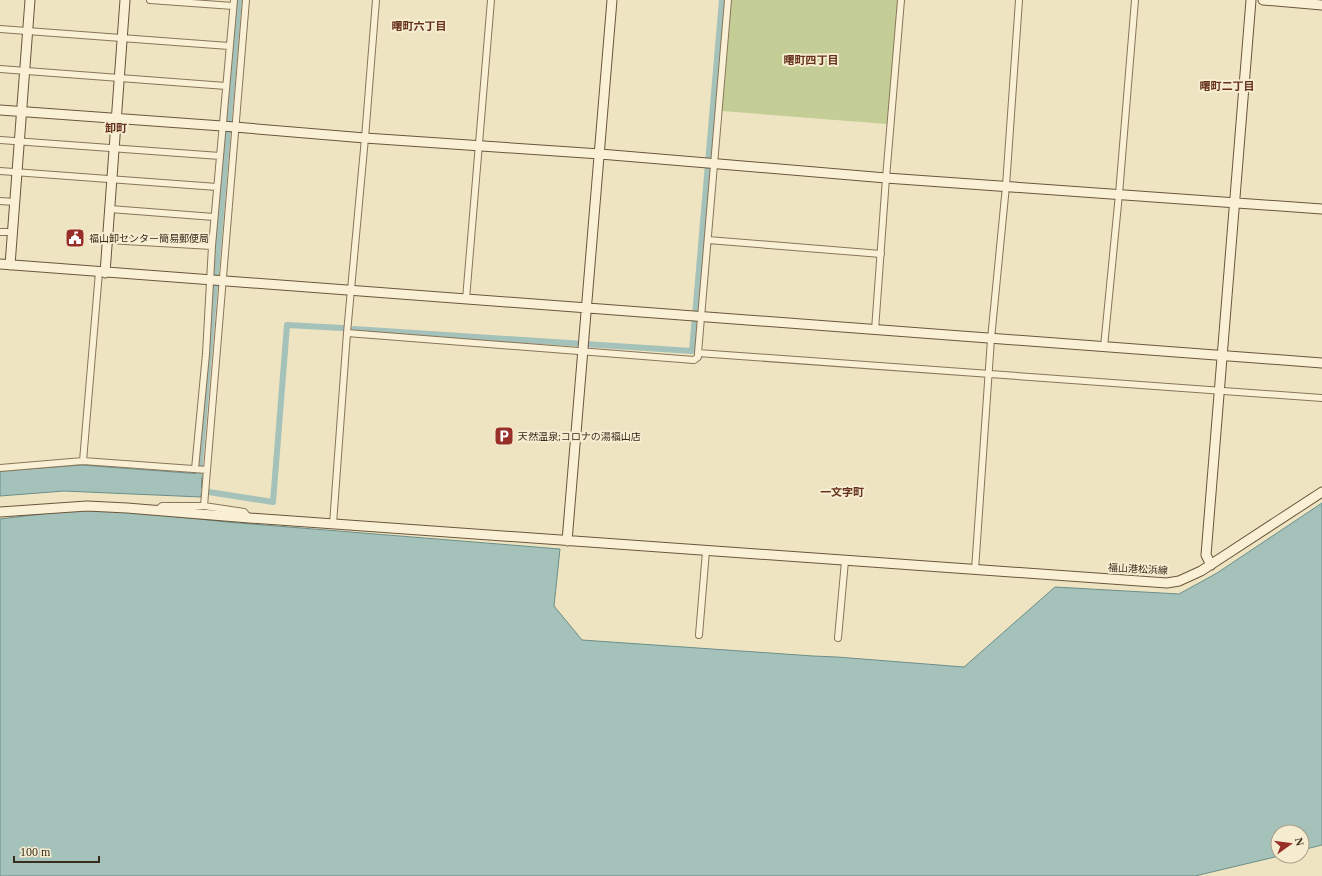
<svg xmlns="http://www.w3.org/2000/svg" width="1322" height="876" font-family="'Times New Roman','Noto Sans JP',serif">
<rect width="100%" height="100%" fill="#eee4c2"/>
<path fill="#c3cd95" d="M731 0H898L887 124 722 111Z"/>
<path fill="#a4c1ba" stroke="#6b8f88" d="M81 465 202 474 201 497 64 491 0 496V471Z
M1322 503V845L1302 850V832H1278L1279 856 1195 876H0V519L74 510 104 509 227 522 560 549 554 606 582 640 813 656 837 657 964 667 1055 587 1179 594 1217 573Z"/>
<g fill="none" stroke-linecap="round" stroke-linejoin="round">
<path stroke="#a4c1ba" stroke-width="6" d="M354 329 692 351 722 0
M199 475 239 0
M196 490 273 502 287 325 342 328"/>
<g stroke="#887559" stroke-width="8">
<path id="street" d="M150 0 233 6
M246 0 204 506 244 512 249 518
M728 0 698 353 1322 398
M0 29 229 46
M0 69 226 86
M0 140 220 156
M0 171 217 187
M0 201 15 202
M110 209 214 217
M0 232H12
M108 240 212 246
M708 240 881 254
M466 299 491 0
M875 330 886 178 901 0
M347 333 694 360 698 357V353
M1104 347 1119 194 1135 0
M83 461 99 272
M0 468 83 461 207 470
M195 469 206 354 212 246 234 0
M157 510 162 506H204
M333 524 347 333 365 138 376 0
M975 570 991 339 1006 186 1019 0
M699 635 706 551
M838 638 845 561"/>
</g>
<g stroke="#6a563c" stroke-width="11">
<path id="secondary" d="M1263 0 1322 5
M0 110 222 126 365 138 600 154 886 178 1322 209
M0 264 1322 363
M10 265 30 0
M105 273 125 0
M0 512 87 506 127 508 249 518 1167 583 1179 581 1201 571 1322 492
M567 541 612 0
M1211 565 1206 555 1251 0"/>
</g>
<use href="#street" stroke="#f9f0d5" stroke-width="6"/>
<use href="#secondary" stroke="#f9f0d5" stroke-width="9"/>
</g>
<defs>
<g id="civic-square" transform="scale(1)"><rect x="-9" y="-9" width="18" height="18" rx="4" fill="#982e28" stroke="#f6edd1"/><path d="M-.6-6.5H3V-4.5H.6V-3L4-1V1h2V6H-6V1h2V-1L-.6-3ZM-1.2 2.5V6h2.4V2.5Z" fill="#fff"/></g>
<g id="parking-square" transform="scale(1)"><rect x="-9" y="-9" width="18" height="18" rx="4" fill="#982e28" stroke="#f6edd1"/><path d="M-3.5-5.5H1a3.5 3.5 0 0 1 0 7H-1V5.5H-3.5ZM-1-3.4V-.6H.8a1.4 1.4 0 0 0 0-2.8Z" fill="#fff"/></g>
</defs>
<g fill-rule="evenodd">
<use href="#civic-square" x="75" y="238"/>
<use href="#parking-square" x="504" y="436"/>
</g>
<g text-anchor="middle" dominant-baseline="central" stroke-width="4" stroke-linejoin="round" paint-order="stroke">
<g font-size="10" fill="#382c1d" stroke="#f6edd1" text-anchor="start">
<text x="89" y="238">福山卸センター簡易郵便局</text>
<text x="518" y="436">天然温泉;コロナの湯福山店</text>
</g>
<g font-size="10" fill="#382c1d" stroke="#f6edd1">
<text transform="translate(1138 569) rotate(3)">福山港松浜線</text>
</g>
<g font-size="11" font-weight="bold" fill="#65301c" stroke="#f6edd1">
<text x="419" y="26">曙町六丁目</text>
<text x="811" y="60">曙町四丁目</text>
<text x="1227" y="86">曙町二丁目</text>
<text x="116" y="128">卸町</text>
<text x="842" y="492">一文字町</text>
</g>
</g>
<g transform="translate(1290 844) rotate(76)"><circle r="19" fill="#f6edd1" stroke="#aaa089"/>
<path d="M0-3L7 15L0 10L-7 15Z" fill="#982e28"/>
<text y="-6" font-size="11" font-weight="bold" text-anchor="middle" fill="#382c1d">N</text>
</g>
<path d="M14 856v6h85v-6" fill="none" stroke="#382c1d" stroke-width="2"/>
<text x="20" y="856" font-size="12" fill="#382c1d" stroke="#f6edd1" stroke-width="3" paint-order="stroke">100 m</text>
</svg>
